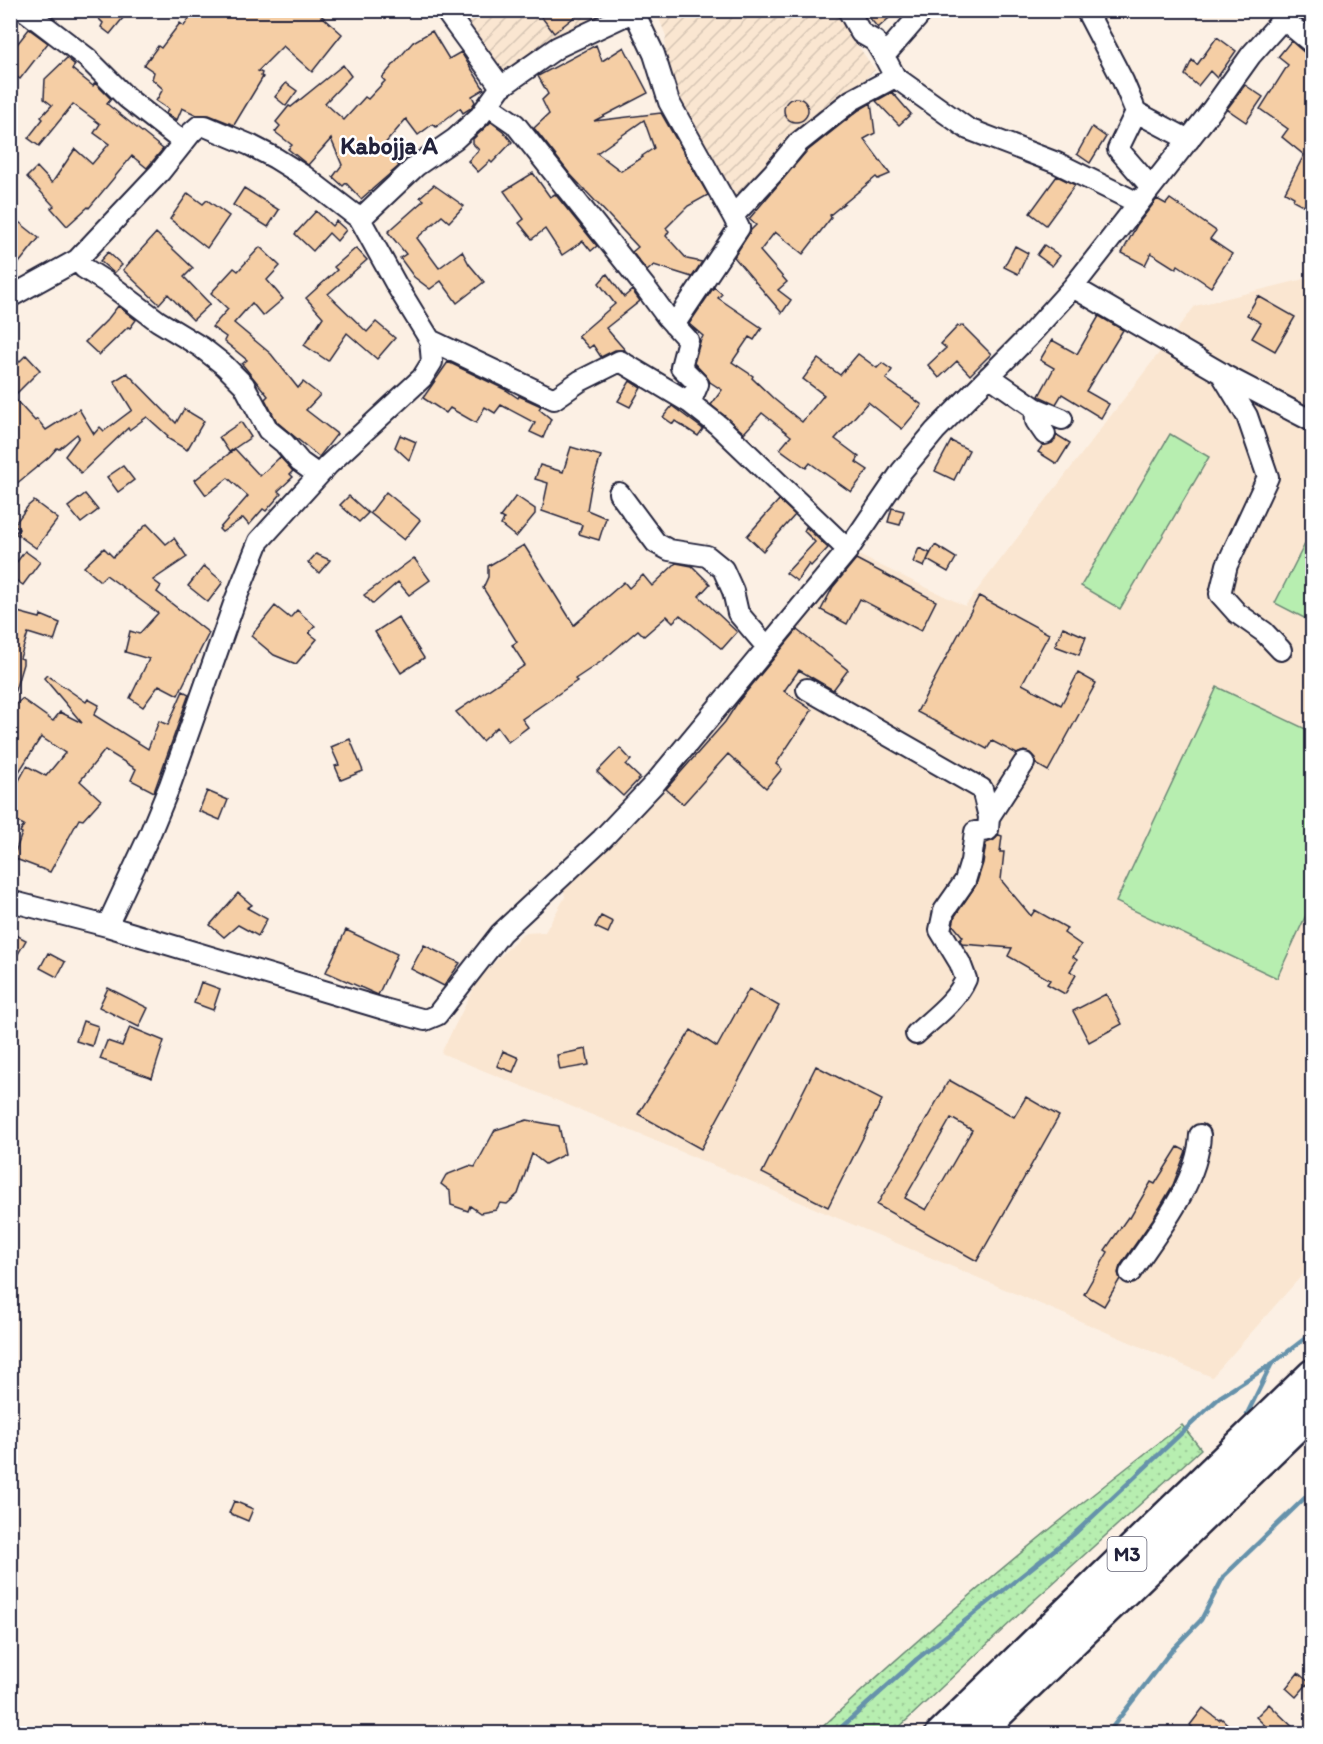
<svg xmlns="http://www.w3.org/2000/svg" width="1323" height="1744" font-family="Itim,sans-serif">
<defs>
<pattern id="industrial-furrows" width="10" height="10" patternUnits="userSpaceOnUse" patternTransform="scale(1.5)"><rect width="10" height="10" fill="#fae6d1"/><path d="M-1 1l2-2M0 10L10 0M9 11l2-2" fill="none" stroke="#d6c5b4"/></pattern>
<pattern id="grass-dots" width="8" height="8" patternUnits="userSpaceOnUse" patternTransform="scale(1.5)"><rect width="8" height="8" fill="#b7eeb0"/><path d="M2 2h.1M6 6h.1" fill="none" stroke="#9dcc98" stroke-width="1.8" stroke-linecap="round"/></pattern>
</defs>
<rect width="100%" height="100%" fill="#fcf0e4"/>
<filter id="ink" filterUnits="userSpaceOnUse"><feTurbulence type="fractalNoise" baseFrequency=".0167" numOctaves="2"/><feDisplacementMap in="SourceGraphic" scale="12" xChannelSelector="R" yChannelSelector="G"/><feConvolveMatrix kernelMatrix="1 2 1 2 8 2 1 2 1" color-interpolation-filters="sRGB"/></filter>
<g filter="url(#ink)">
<path fill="#fae6d1" d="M1312 277V1229L1303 1239 1312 1264 1212 1377 663 1144 441 1053 478 980 523 933 545 932 565 897 563 886 848 550 965 606 1195 306Z"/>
<path fill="url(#industrial-furrows)" d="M458 11H646L511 77 500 69Z
M656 11H834L875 70 786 148 739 197 728 193 673 93 664 54 666 36Z"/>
<path fill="url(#grass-dots)" stroke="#6c8876" stroke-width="1.5" d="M1182 1425 1201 1449 1029 1605 893 1733H816C932 1624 1055 1522 1182 1425Z"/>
<path fill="#b7eeb0" stroke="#6c8876" stroke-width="1.5" d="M1170 434 1209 457 1120 609 1081 586Z
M1312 530V622L1275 603Z
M1217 687 1312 732V902L1277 978 1116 902Z"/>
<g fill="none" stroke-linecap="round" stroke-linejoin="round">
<path stroke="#6692ab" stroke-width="4.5" d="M1247 1414 1271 1365
M834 1734 917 1659 1073 1535 1220 1397 1273 1363 1312 1333
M1107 1734 1171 1651 1201 1620 1224 1576 1312 1491"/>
</g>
<path fill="#f5cea5" stroke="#22223b" stroke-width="1.5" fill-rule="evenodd" d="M90 10H116L123 18 110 34 101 27 103 23Z
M195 10H315L342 34 312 72 283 46 258 71 262 73 261 76 263 77 234 125 209 115H197L182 108 177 120 166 114 168 109 156 101 163 89 152 79 154 72 144 65 158 46 161 48 180 23 184 26Z
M536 10H583L554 33Z
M863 10H898L878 28Z
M1304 10H1312V28L1300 18Z
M29 29 48 43 20 79 10 72V53Z
M432 31 449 59 461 52 484 89 472 96 475 102 471 108 463 113 460 108 436 127 433 124 418 135 406 119 383 146 399 166 361 199 346 183 343 186 333 177 342 165 331 139 308 165 288 149 292 145 275 132 280 126 276 122 289 106 291 107 343 65 351 76 325 103 344 120 365 97 368 99 385 81 382 78 413 42Z
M1217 37 1236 51 1217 78 1210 71 1198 86 1185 75 1192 60 1197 65Z
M1291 41 1305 53 1312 55V210L1293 200 1294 197 1285 192 1304 155 1282 137 1288 129 1260 109 1288 65 1278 57Z
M596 45 602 61 624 47 648 93 594 121 661 113 708 195 688 206 666 228 669 231 666 236 687 259 702 262 692 277 654 265 647 271 632 252 638 247 569 173 534 128 549 114 542 100 548 94 538 76ZM644 120 654 148 642 156 643 157 621 171 597 153Z
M67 58 75 65 72 69 93 86 95 83 111 99 107 104 163 149 147 168 132 156 89 208 88 207 67 226 51 208 54 206 27 177 37 167 52 183 75 149 92 164 109 144 94 133 100 124 73 104 39 146 28 138 43 119 41 117 52 105 44 99 45 79Z
M286 83 297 91 286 106 275 97Z
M1245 85 1263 97 1246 122 1227 109Z
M892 92 911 114 899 125 876 101Z
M784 110a12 12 0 1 1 24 0a12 12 0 1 1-24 0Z
M871 103 875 133 864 139 890 174 878 179 876 177 830 215 831 218 803 254 775 232 760 251 787 282 778 290 791 300 782 313 734 257 751 230 756 225 749 219 806 152 859 110Z
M491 122 503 131 512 142 492 163 490 161 478 172 468 161 479 150 473 144V139Z
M1092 127 1106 137 1090 163 1077 154Z
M533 173 550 197 555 194 597 246 591 251 583 241 562 255 545 229 532 239 519 223 524 219 504 191Z
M1057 176 1075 185 1046 225 1030 213Z
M434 185 464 206 449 222 442 216 417 238 439 268 462 251 469 264 484 282 457 303 441 281 430 289 414 277 400 258 406 254 388 232 424 200 420 197Z
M244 188 279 210 268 227 233 205Z
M188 193 203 204 207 200 229 216 207 248 170 219Z
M1157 199 1166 204 1170 199 1216 231 1210 239 1232 254 1211 287 1178 265 1176 269 1151 253 1145 265 1122 253 1137 225Z
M316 211 332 226 336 221 346 230 337 241 329 233 313 251 295 234Z
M10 215 39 238 19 263 10 256Z
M156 233 193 268 184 277 210 304 193 320 168 294 159 304 123 270Z
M1044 245 1060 256 1052 266 1037 255Z
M1015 246 1028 253 1018 274 1004 267Z
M260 247 280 266 267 280 283 299 263 316 252 303 234 323 271 354 298 388 303 382 320 395 306 410 337 434 319 457 277 422 265 399 268 396 242 364 247 360 224 341 226 337 212 327 228 309 211 293 234 268 238 271Z
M356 248 367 260 328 294 367 332 376 322 395 338 377 359 347 333 328 361 304 345 323 317 306 298 337 270 334 267Z
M108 252 122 265 114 273 100 261Z
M607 274 624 297 632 290 640 301 606 328 625 350H615L601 357 593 345 589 348 578 336 615 304 599 283Z
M714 287 722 294 718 298 762 328 754 340 749 337 732 362 753 376 752 378 774 399 802 422 824 395 803 379 818 359 840 375 858 354 877 368 882 363 892 370 886 379 922 405 902 429 868 402 835 439 859 457 856 462 868 470 851 492 810 463 806 468 780 449 791 436 762 413 744 433 711 405 722 390 710 382 706 376 694 363 700 342 703 336 689 324Z
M1258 296 1295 317 1275 351 1252 338 1261 323 1247 315Z
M118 306 136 320 130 328 128 327 99 355 85 342 107 320Z
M1099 316 1123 330 1086 391 1109 404 1101 418 1062 394 1056 404 1039 396 1054 368 1040 360 1052 340 1077 354Z
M962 325 991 354 970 375 957 361 939 378 928 365 946 348 941 344 958 326 960 327Z
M26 355 40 370 13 397 35 421 37 419 46 430 79 409 94 434 100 427 104 431 132 410 114 381 127 373 176 423 184 409 204 421 187 450 167 438 168 436 147 417 129 430 128 428 81 473 65 456 79 437 77 434 59 449 57 448 49 457 10 489V371Z
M448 362 506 390 518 398 519 396 541 406 539 409 551 419 543 438 530 432 535 423 501 405 495 413 485 407 476 423 450 408 446 413 423 398Z
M630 381 641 388 630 407 618 401Z
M672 406 703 429 698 436 675 421 673 424 663 417Z
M241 422 251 437 229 452 219 437Z
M400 435 416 442 409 460 395 447Z
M1057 435 1070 443 1057 464 1038 452 1043 445 1052 443Z
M951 441 969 450 954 480 935 471Z
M571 447 601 456 591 487 587 510 606 518 599 540 579 534 582 525 542 511 548 483 535 479 540 465 563 472Z
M235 449 260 476 280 457 293 471 290 474 293 477 278 491 281 494 266 511 263 509 249 525 243 518 222 532 219 529 248 496 228 478 206 495 195 480Z
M123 466 134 480 118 492 107 477Z
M386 492 420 520 404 540 370 513Z
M85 494 98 510 81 523 68 507Z
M349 496 368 513 359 522 340 505Z
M516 496 535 509V514L516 537 501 525 504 519 500 517Z
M779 500 795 515 763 551 747 536Z
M34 501 58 519 36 548 15 533 19 529 14 525 28 506Z
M892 508 904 511 900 525 888 522Z
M147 524 166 544 174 538 187 557 153 580 161 586 157 592 209 633 178 695 159 685 143 707 130 698 149 659 125 652 130 631 139 634 158 613 106 575 100 581 84 567 104 548 113 557Z
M806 527 828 548 811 566 809 564 797 581 786 573 815 542 804 531Z
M524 545 574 625 624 582 629 588 643 575 652 586 676 563 692 566 710 584 699 596 737 632 722 649 680 615 673 622 667 616 644 636 638 630 602 661 575 679 577 681 522 719 528 727 508 742 497 727 482 741 456 712 525 665 512 645 517 642 483 588 488 577V566Z
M935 545 956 558 948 572 927 560Z
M919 548 930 553 924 567 913 562Z
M25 551 40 562 23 585 10 576V571Z
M316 554 330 560 319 573 308 563Z
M414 558 430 580 409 595 398 582 373 604 364 595Z
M856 559 936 601 921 631 860 599 847 624 821 610 833 587Z
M204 566 223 582 208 602 188 586Z
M979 596 1049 634 1022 684 1061 705 1078 673 1096 683 1048 771 1036 764 1035 758 1030 753 1024 751 1017 754 992 741 987 749 917 712Z
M275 606 290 618 297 610 315 626 309 633 317 639 296 664 274 655 251 636Z
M10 610 40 618 41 615 60 623 54 641 28 633 20 658 23 659V664L14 694H10Z
M398 617 424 658 401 673 375 632Z
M1063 627 1086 637 1079 655 1055 646Z
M797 630 848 670 833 690 799 670 784 691 812 710 776 764 782 769 766 788 728 754 683 804 666 789 725 722 738 702Z
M47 675 86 702 88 699 99 705 94 715 148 749 159 721 168 725 183 691 189 694 154 792 131 780 136 769 105 750 80 781 101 800 83 820 79 819 50 872 13 858 22 833 20 832 24 825 10 818V797L27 766 46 776 65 753 41 737 10 786V709L22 699 53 721 60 712 82 723 44 678Z
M350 739 363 771 341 780 335 766 339 765 331 747Z
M620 748 631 760 626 765 640 778 623 796 597 772Z
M207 791 228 800 220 820 199 811Z
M999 835 1002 836 1000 852H1004L1001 880 1031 916 1035 910 1067 928 1064 933 1081 945 1073 957 1077 960 1070 971 1076 975 1065 994 1047 984 1050 980 1008 956 1012 948 962 944 960 940 963 937 953 925 955 916 976 885 983 863 986 843 994 840Z
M238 893 252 905 247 908 267 919 258 936 238 925 224 937 210 925Z
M601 916 613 922 608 933 595 927Z
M346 930 397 954 378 995 326 972Z
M10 932 26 940 10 968Z
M424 945 460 963 444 986 411 969Z
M48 953 65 962 57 977 40 968Z
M201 982 220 989 213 1010 194 1003Z
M108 988 148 1008 139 1027 99 1007Z
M749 989 779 1006 701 1149 638 1114 691 1030 717 1047Z
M1106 994 1122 1024 1089 1042 1073 1011Z
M83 1021 98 1026 92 1046 76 1041Z
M130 1027 164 1041 152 1078 100 1059 107 1041 122 1046Z
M586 1049 589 1065 560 1070 557 1055Z
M503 1051 519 1058 513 1072 497 1066Z
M816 1066 882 1100 828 1207 762 1173Z
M949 1080 1014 1117 1026 1097 1059 1116 977 1261 877 1205ZM951 1118 972 1130 926 1210 905 1198Z
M527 1120 559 1126 565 1154 545 1164 532 1154 518 1194 507 1204 500 1203 496 1210 480 1213 470 1206 468 1211 451 1205 450 1191 441 1184 446 1175 469 1166 475 1167 495 1130Z
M1178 1147 1186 1151 1173 1185 1153 1219 1120 1266 1118 1273 1120 1279 1104 1306 1084 1294 1108 1252 1105 1250 1128 1217 1130 1218 1151 1182 1155 1184Z
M234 1501 253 1509 248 1521 229 1513Z
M1298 1673 1309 1682 1296 1697 1286 1688Z
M1269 1704 1275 1710 1300 1734H1274L1256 1717Z
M1203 1708 1219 1720 1221 1718 1238 1734H1200L1190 1725Z"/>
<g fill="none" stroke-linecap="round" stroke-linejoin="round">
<g stroke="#22223b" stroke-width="24">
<path id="minor" d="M24 10 87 58 127 98 183 142
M445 10 501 87
M848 10 861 33 875 41 884 56 924 10
M1086 10 1123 81 1136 112 1189 140
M634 12 654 54 669 102 733 216
M1284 20 1312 43
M884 56 895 77 968 129 1057 163 1138 203
M489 106 515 124 645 287 667 317 688 340 681 367 698 384 690 403 718 425 848 550
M1136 112 1118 149 1151 187
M360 219 416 166 455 139 480 116 501 87 558 47 637 10
M77 260 84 268 109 284 158 321 201 347 224 365 244 385 268 430 284 443 300 462 318 475
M1073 287 1221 373 1247 416 1268 477 1227 565 1220 594 1237 613 1264 632 1281 650
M10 297 77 260 160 172 191 133 199 126H205L250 145 275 158 304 176 360 219 397 286 430 340 432 362 422 378 328 465 259 541 235 601 170 785 149 836 107 926
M674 325 739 228 733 216 774 172 798 143 852 100 895 77
M430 340 554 399 580 381 620 361 690 403
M1222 374 1312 421
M989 376 1035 408 1062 419
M1035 408 1036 421 1045 434
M619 493 656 543 669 550 707 556 723 569 733 591 738 613 767 647
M807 689 982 789 989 817
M10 901 107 926 384 1009 425 1020 437 1015 501 933 602 839 656 782 848 550 901 472 935 431 1028 337 1073 287 1211 111 1251 55 1291 10
M916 1034C934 1017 956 1002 966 979L960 963 940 930 944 911 965 881 971 861 975 832 988 830 989 817 1024 763
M1130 1273C1156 1234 1198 1184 1200 1135"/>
</g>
<g stroke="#22223b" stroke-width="33">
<path id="highway" d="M940 1734 1312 1374
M978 1734 1312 1412"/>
</g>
<use href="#minor" stroke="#fff" stroke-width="20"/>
<use href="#highway" stroke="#fff" stroke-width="28"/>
</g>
</g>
<g text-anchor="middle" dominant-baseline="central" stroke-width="5" stroke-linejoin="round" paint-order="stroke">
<rect fill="#fff" stroke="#646476" stroke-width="1.5" x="1107.5" y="1537" width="39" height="34" rx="4.5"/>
<g font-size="20" font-weight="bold" fill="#22223b">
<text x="1127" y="1554">M3</text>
</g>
<g font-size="24" font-weight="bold" fill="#22223b" stroke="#fff">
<text x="389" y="145">Kabojja A</text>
</g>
</g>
<rect width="1323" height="1744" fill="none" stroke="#fff" stroke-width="36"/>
<rect x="18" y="18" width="1287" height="1708" fill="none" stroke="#22223b" stroke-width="2" filter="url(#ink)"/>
</svg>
